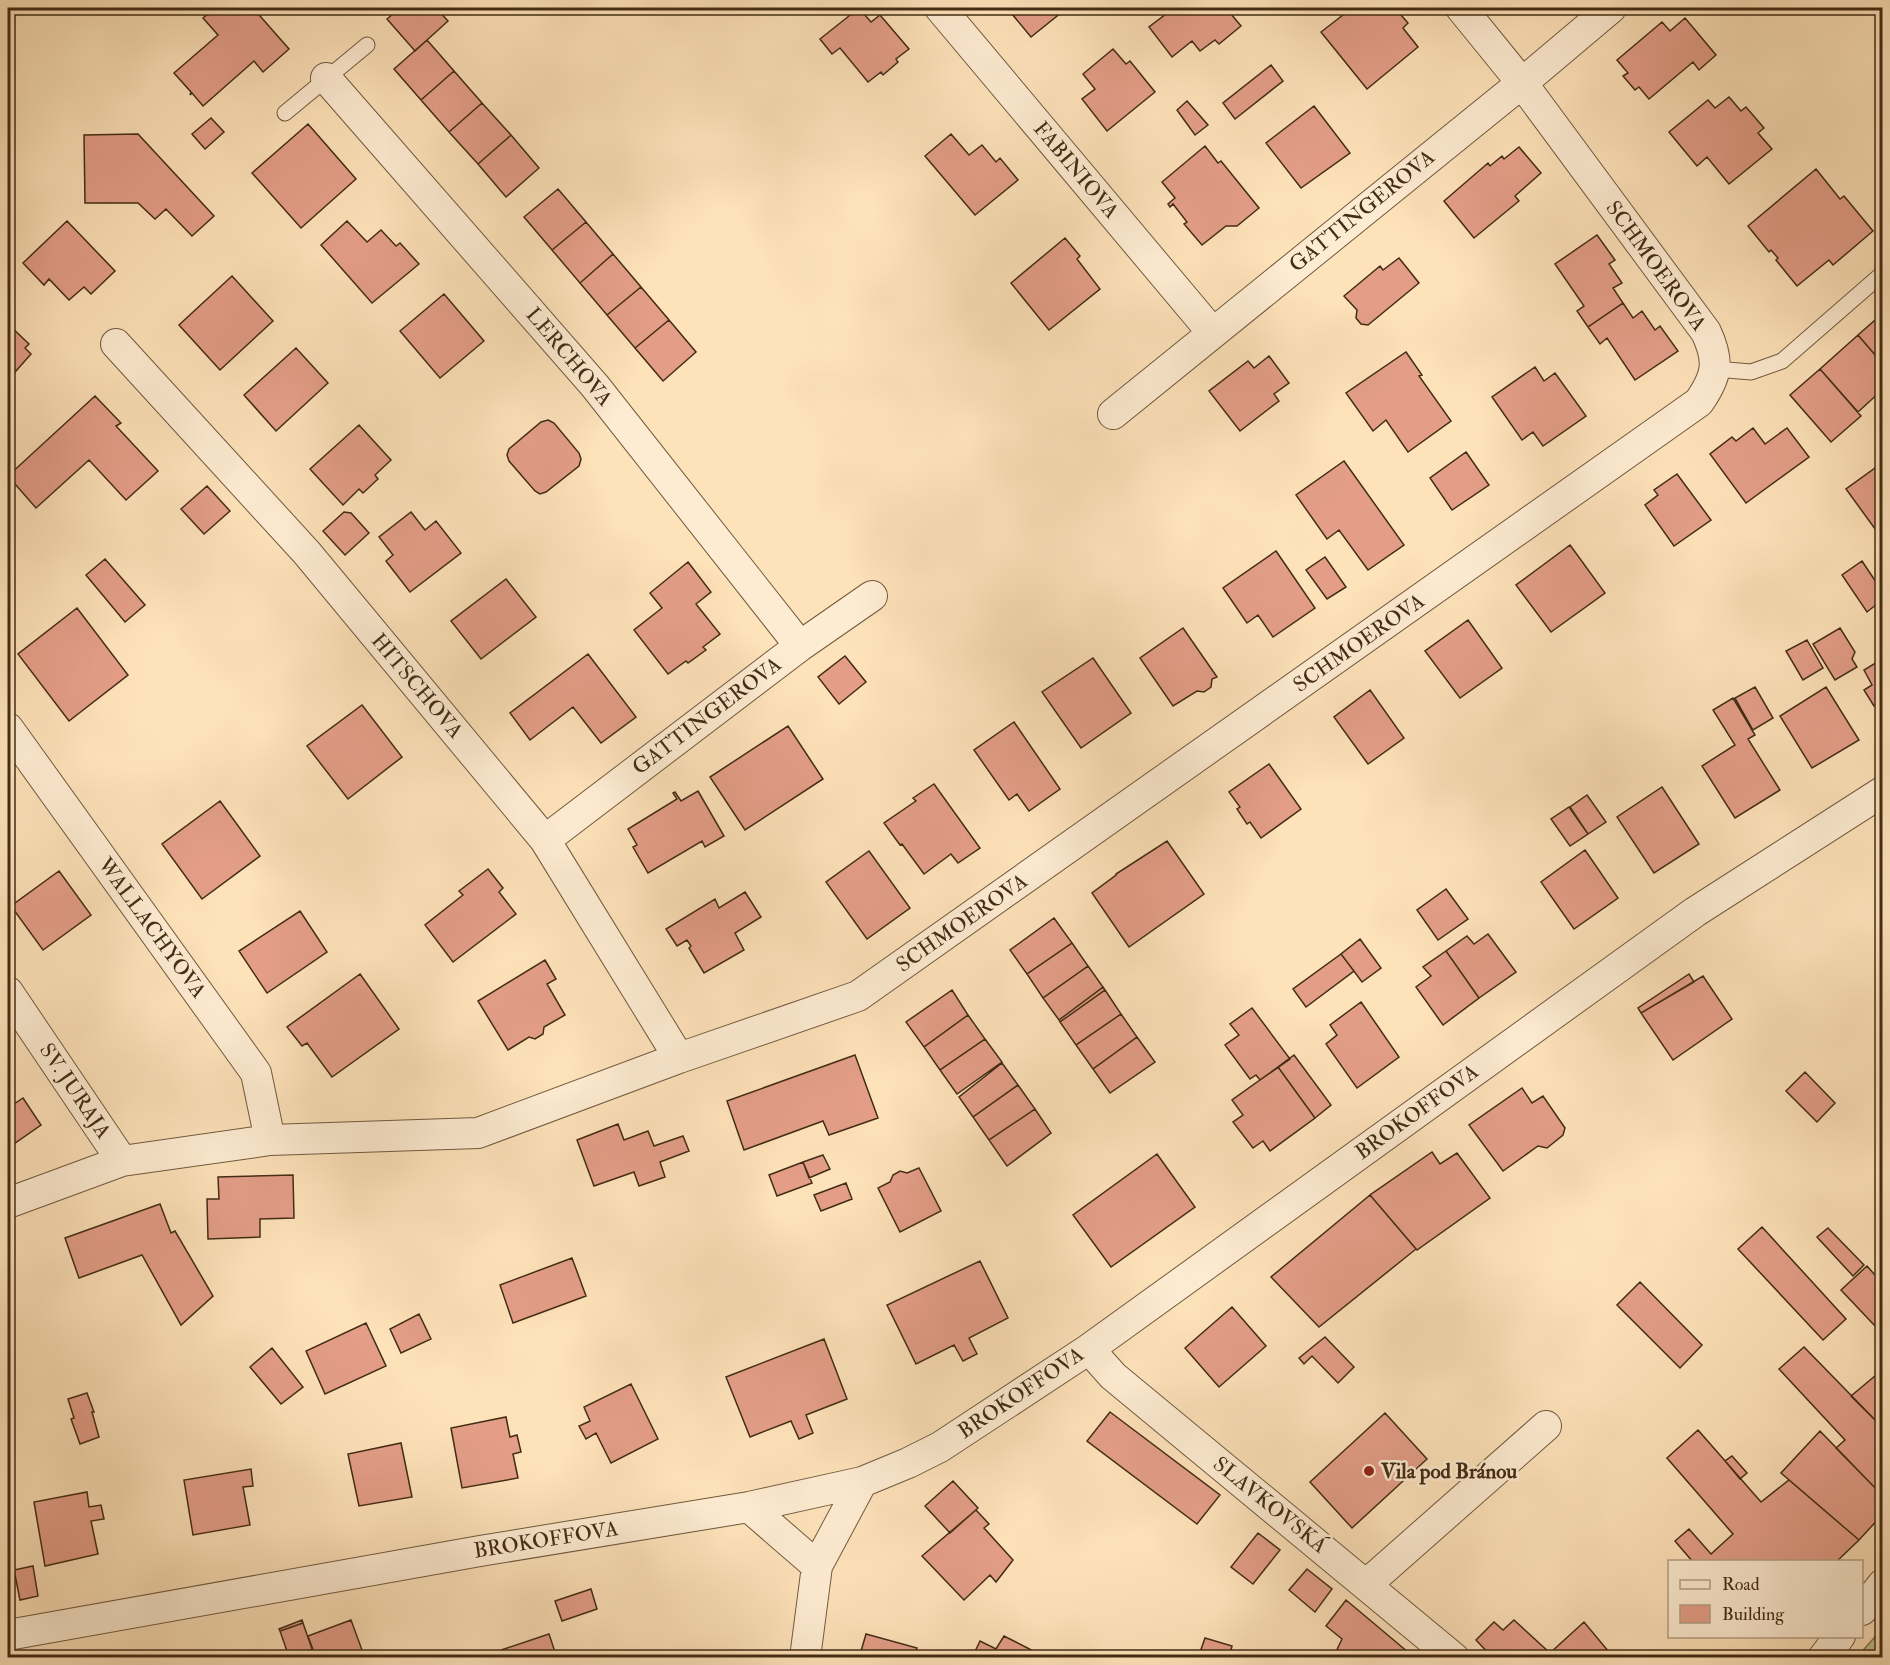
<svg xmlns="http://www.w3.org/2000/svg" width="1890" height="1665" font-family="'IM FELL Double Pica',serif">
<rect width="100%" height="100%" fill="#fee2ba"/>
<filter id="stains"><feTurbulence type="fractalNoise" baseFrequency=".00333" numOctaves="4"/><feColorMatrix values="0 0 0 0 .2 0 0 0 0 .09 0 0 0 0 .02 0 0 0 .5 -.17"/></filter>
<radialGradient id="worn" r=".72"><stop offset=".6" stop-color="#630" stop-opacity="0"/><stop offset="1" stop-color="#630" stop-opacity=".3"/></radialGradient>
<path fill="#c2c38f" stroke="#827852" stroke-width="1.5" d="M1882 1629V1657H1857Z"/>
<path fill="#e49e88" stroke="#422c15" stroke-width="1.5" d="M215 8H253L289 49 263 72 254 61 203 106 192 93 190 95 191 92 174 73 218 35 203 18Z
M400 8H436L448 21 415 51 387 19Z
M859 8 871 22 880 15 909 49 896 59 898 62 883 75 881 72 868 82 840 48 832 54 820 39Z
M1007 8H1067L1031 37Z
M1174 8H1226L1241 26 1219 44 1215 40 1200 51 1192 41 1172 57 1149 27Z
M1352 8H1395L1408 23 1403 28 1418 47 1367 89 1321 32Z
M1685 18 1716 55 1699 70 1693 62 1649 99 1639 87 1635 90 1623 76 1628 73 1617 60 1662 22 1670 31Z
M427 40 454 71 421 100 394 69Z
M1113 49 1126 64 1130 61 1155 92 1107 131 1082 99 1095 89 1083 74Z
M1271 65 1283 81 1235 119 1223 103Z
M454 71 482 103 449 132 421 100Z
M1729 97 1741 111 1746 107 1764 128 1758 133 1772 149 1729 184 1707 157 1697 166 1669 132 1708 100 1715 108Z
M1187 101 1208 125 1195 135 1177 110Z
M482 103 511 135 478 164 449 132Z
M1314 106 1350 153 1301 188 1266 143Z
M211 118 224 132 205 149 192 134Z
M308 124 356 179 301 228 252 173Z
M138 134 214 216 192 236 166 209 155 219 138 203H85L84 135Z
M951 134 969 155 982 145 996 162 1000 158 1018 180 975 215 925 156Z
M511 135 539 168 506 197 478 164Z
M1205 146 1218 163 1221 161 1259 208 1237 226H1226L1202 245 1184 224 1187 222 1173 204 1170 207 1168 204 1175 198 1162 182Z
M1519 147 1541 173 1515 196 1519 201 1474 238 1444 201 1488 163 1490 166 1502 156 1504 159Z
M1816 169 1840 199 1844 196 1873 231 1833 265 1829 260 1797 286 1776 260 1778 258 1771 250 1769 252 1748 226Z
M558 189 586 222 552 250 524 217Z
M67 221 115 271 91 294 84 287 69 300 49 279 44 285 23 263Z
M347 221 367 242 381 230 396 246 400 243 419 264 372 303 321 245Z
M586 222 613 254 580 283 552 250Z
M1597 235 1615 260 1609 264 1622 283 1613 288 1623 303 1588 327 1577 311 1584 306 1555 264Z
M1065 238 1080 256 1077 259 1100 289 1049 330 1011 283Z
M613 254 641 287 607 315 580 283Z
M1399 258 1419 283 1368 325 1361 324 1356 318 1357 310 1344 296 1380 266 1383 270Z
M232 276 273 321 220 370 179 325Z
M641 287 669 320 635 348 607 315Z
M444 294 484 341 440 378 400 331Z
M1623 303 1633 318 1642 311 1655 330 1660 326 1678 351 1635 380 1607 338 1600 344 1588 327Z
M1882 314V363L1858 335Z
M669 320 696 352 663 381 635 348Z
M8 324 29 344 25 348 31 354 8 380Z
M1858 335 1882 363V390L1858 412 1820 369Z
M296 348 328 383 276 431 244 395Z
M1406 352 1422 375 1419 376 1451 421 1408 452 1386 420 1373 431 1346 393Z
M1269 356 1289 383 1274 394 1279 401 1240 431 1209 391 1248 361 1254 368Z
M1535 367 1544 381 1555 373 1586 416 1543 446 1533 432 1522 440 1492 397Z
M1820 369 1861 416 1831 442 1790 395Z
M95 396 121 423 116 426 158 471 126 500 89 460 36 508 8 476Z
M548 420 554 423 579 453 581 459 579 466 546 492 540 494 535 491 509 461 507 455 509 449 541 422Z
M359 425 391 460 375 475 378 479 363 493 359 489 343 505 310 469Z
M1753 428 1765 444 1787 428 1809 457 1746 503 1710 454 1732 437 1736 441Z
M1466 452 1489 485 1452 510 1430 478Z
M1344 461 1404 545 1368 570 1339 530 1327 539 1296 495Z
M1882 463V536L1881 537 1846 489Z
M1677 474 1711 520 1674 546 1645 505 1658 495 1654 490Z
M207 486 230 511 204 534 181 509Z
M344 512 351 513 369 533 345 555 323 531Z
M411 512 425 530 436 521 461 553 410 592 386 561 393 555 379 537Z
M1570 545 1605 593 1551 632 1516 585Z
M1276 551 1315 608 1273 637 1258 615 1247 623 1223 588Z
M1325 557 1346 587 1327 599 1306 570Z
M105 559 145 605 125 622 86 575Z
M1862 561 1882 591V600L1867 612 1842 575Z
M688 562 711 592 696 604 720 634 703 647 706 650 688 663 686 661 668 674 634 630 662 608 650 593Z
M506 579 536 617 481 659 451 621Z
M77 608 128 675 69 721 18 654Z
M1468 620 1502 668 1460 698 1425 651Z
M1183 628 1217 677 1212 679 1211 687 1204 692 1197 691 1173 706 1140 658Z
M1840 628 1855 652 1852 659 1857 667 1835 680 1813 644Z
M1807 640 1823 668 1803 680 1786 651Z
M588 654 636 717 601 743 573 707 530 740 510 713Z
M845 656 866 682 839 704 818 677Z
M1093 658 1131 713 1081 748 1042 692Z
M1882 659V702L1874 706 1864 690 1872 685 1864 670Z
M1755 687 1773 718 1753 730 1735 698Z
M1826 687 1859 740 1812 768 1780 716Z
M1370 690 1404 738 1368 764 1334 717Z
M1733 698 1755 735 1748 739 1780 790 1735 818 1702 766 1735 745 1713 710Z
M362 705 402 757 348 799 307 746Z
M1014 722 1060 789 1029 811 1017 794 1009 800 974 750Z
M788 726 823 779 745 830 710 777Z
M1269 764 1301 809 1261 838 1250 822 1247 824 1237 809 1240 807 1229 792Z
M934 784 980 848 958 863 951 854 924 874 902 844 900 845 884 823 916 801 913 798Z
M1662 787 1699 844 1654 873 1617 817Z
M698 791 724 836 705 847 702 841 648 873 633 847 637 845 628 829 677 799 673 793 675 792 681 801Z
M1587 795 1606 822 1588 834 1570 807Z
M220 801 260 856 202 899 162 844Z
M1569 807 1588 834 1570 846 1551 819Z
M1167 841 1204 894 1129 947 1092 893 1116 875V874Z
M1585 850 1618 898 1574 929 1541 882Z
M869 851 910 908 867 939 826 882Z
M488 869 503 888 499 892 516 914 453 962 425 925 463 895 459 891Z
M59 871 91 915 43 950 11 906Z
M1446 889 1468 919 1438 940 1417 910Z
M745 892 761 917 735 933 744 950 704 973 689 948 691 946 687 940 677 946 666 929 715 899 719 908Z
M300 911 327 952 267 993 239 951Z
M1054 918 1072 943 1027 974 1010 950Z
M1488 934 1516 972 1479 998 1446 951 1467 936 1474 944Z
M1360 939 1381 968 1362 982 1341 954Z
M1072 943 1088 966 1043 998 1027 974Z
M1446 951 1479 998 1443 1025 1416 987 1431 976 1423 967Z
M1341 954 1354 971 1306 1007 1293 989Z
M545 960 556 979 547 984 565 1015 544 1027 543 1034 535 1039 529 1037 508 1050 478 1001Z
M1088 966 1103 987 1059 1020 1043 998Z
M360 974 399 1029 332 1077 307 1043 302 1046 287 1027Z
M1689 974 1694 982 1641 1013 1638 1008Z
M1703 976 1732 1019 1673 1060 1641 1013Z
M1103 987 1105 990 1060 1022 1059 1020Z
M952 990 968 1015 924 1047 906 1022Z
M1105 990 1121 1014 1076 1045 1060 1022Z
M1361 1002 1399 1057 1357 1088 1326 1044 1337 1035 1330 1025Z
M1252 1008 1290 1059 1260 1080 1256 1075 1250 1079 1225 1045 1239 1035 1230 1024Z
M1121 1014 1137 1037 1093 1069 1076 1045Z
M968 1015 985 1039 940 1070 924 1047Z
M1137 1037 1155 1062 1110 1093 1093 1069Z
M985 1039 1002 1062 957 1094 940 1070Z
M855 1055 878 1118 829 1135 823 1121 744 1150 727 1101Z
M1294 1055 1331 1105 1315 1118 1278 1067Z
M1002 1063 1018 1085 973 1117 959 1097Z
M1278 1067 1315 1118 1270 1151 1263 1141 1253 1148 1233 1122 1243 1115 1232 1100Z
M1805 1072 1835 1103 1817 1122 1786 1091Z
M1018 1085 1035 1109 989 1140 973 1117Z
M1522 1088 1532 1103 1543 1096 1565 1128 1563 1135 1547 1148 1538 1146 1503 1171 1469 1125Z
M23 1098 41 1125 8 1148V1100L11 1106Z
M1882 1108V1120L1876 1114Z
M1035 1109 1051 1133 1007 1166 989 1140Z
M618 1124 624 1140 648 1131 654 1146 683 1136 689 1151 660 1162 665 1177 639 1186 634 1172 594 1186 577 1140Z
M1432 1152 1440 1164 1457 1153 1490 1198 1417 1250 1370 1195Z
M1157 1154 1195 1207 1111 1267 1073 1215Z
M823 1155 830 1169 809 1178 803 1162Z
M803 1162 812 1183 777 1196 769 1175Z
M919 1168 941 1211 900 1232 878 1188 890 1182 893 1175 900 1171 907 1173Z
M293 1175 294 1218 260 1219V1237L208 1239 207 1199H219L218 1177Z
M846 1183 852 1199 821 1211 814 1195Z
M1370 1195 1416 1249 1319 1327 1271 1277Z
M160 1204 171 1233 175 1231 213 1296 181 1325 142 1255 79 1278 65 1238Z
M1762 1227 1846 1319 1823 1340 1738 1249Z
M1828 1228 1864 1265 1853 1276 1817 1237Z
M572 1258 586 1296 513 1323 500 1285Z
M980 1261 1008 1318 969 1338 977 1354 963 1361 954 1345 916 1364 887 1305Z
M1867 1266 1882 1283V1319L1875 1326 1841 1290Z
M1640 1282 1702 1345 1680 1368 1617 1305Z
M1232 1307 1266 1346 1219 1387 1185 1348Z
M419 1314 431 1339 401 1353 390 1329Z
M366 1323 386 1366 325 1394 306 1351Z
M1325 1337 1354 1367 1338 1383 1312 1356 1304 1364 1299 1358Z
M824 1339 847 1399 806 1415 813 1433 799 1439 791 1421 750 1437 726 1377Z
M1804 1347 1882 1427V1495L1836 1448 1845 1440 1779 1369Z
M272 1348 303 1387 281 1404 250 1367Z
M1882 1370V1427L1851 1396Z
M631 1384 658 1439 611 1463 596 1433 586 1439 579 1426 590 1421 584 1407Z
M87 1393 94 1412H92L99 1437 80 1444 71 1419 74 1418 68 1399Z
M1110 1412 1220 1495 1197 1524 1087 1441Z
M1385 1413 1427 1459 1352 1528 1310 1482Z
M506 1417 510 1437 517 1435 521 1452 513 1454 518 1478 462 1488 451 1428Z
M1698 1430 1761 1502 1789 1480 1859 1540 1836 1562H1693L1675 1541 1689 1529 1711 1554 1733 1534 1667 1458Z
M1820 1431 1882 1495V1515L1859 1540 1781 1473Z
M401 1443 412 1497 359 1506 348 1454Z
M1732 1456 1747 1473 1740 1479 1725 1461Z
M251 1469 253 1486 243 1487 250 1525 193 1535 184 1480Z
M953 1481 978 1508 950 1533 925 1506Z
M87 1492 89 1507 101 1505 104 1519 91 1521 98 1554 45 1566 34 1502Z
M976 1510 989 1524 984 1528 1013 1560 996 1582 990 1575 964 1600 922 1556Z
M1258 1533 1280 1550 1253 1584 1231 1567Z
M33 1566 38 1596 20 1600 14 1570Z
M1307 1569 1332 1589 1315 1612 1289 1590Z
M591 1589 597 1609 562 1621 555 1601Z
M1346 1600 1415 1658H1333L1342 1639 1326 1626Z
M302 1620 303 1623 280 1631 279 1629Z
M351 1620 362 1650 343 1658H316L308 1636Z
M1514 1620 1550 1653 1584 1622 1614 1658H1493L1476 1640 1494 1622 1503 1630Z
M303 1623 312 1649 289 1657 280 1631Z
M549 1634 557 1658H503L501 1650Z
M866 1634 917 1648 914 1658H859Z
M1004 1636 1047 1658H972L980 1641 996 1649Z
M1205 1638 1232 1646 1229 1658H1198Z"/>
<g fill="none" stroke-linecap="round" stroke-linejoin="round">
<g stroke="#715a3e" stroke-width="17">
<path id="service" d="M285 113 367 45
M1715 369 1751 372 1782 361 1882 274"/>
</g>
<g stroke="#715a3e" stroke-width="32">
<path id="minor" d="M940 8 1212 332
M326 78 595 386 800 646
M116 344 307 553 545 840 679 1058
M1113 414 1522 83 1611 8
M8 728 256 1073 270 1140
M545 840 800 646 872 596
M8 992 122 1161
M8 1203 122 1161 270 1140 478 1133 679 1058 858 996 1699 402C1717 376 1720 362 1706 332L1522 83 1461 8
M1089 1349 1113 1376 1454 1658
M749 1507 817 1566
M1367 1584 1546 1426
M1862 1610 1882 1585
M8 1635 480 1551 749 1507 862 1482 908 1463 940 1447 1089 1349 1695 912 1882 792
M805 1658 817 1566 862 1482
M1823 1658 1840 1636"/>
</g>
<use href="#service" stroke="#feecd2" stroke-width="15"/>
<use href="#minor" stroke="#feecd2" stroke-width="30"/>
</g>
<circle fill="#8f2418" stroke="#feecd2" stroke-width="2" cx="1369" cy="1471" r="6"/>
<g text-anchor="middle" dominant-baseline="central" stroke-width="5" stroke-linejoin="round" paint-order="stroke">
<g font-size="21" fill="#422c15" stroke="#feecd2">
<text transform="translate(1076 170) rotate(50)">FABINIOVA</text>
<text transform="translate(1362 211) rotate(-39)">GATTINGEROVA</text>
<text transform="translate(1656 266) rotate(54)">SCHMOEROVA</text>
<text transform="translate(569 357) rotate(50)">LERCHOVA</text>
<text transform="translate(1359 643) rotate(-35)">SCHMOEROVA</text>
<text transform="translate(417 686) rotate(50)">HITSCHOVA</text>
<text transform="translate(707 716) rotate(-37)">GATTINGEROVA</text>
<text transform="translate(962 923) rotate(-35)">SCHMOEROVA</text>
<text transform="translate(152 928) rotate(54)">WALLACHYOVA</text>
<text transform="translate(75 1091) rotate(56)">SV. JURAJA</text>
<text transform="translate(1417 1112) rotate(-36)">BROKOFFOVA</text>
<text transform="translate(1021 1393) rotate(-34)">BROKOFFOVA</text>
<text transform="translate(1270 1505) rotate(39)">SLAVKOVSKÁ</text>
<text transform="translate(546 1540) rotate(-9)">BROKOFFOVA</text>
</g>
<g font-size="21" font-weight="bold" fill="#422c15" stroke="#feecd2" text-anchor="start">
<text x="1381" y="1471">Vila pod Bránou</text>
</g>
</g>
<rect width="1890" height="1665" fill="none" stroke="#fee2ba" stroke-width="30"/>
<rect x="9" y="9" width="1872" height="1647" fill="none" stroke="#422c15" stroke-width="3"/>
<rect x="15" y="15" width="1860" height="1635" fill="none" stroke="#422c15" stroke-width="1.5"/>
<rect x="1668" y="1560" width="195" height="78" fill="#feecd2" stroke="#b39f86" stroke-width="1.5"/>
<rect x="1680" y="1580" width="30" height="9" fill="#feecd2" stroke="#b39f86" stroke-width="1.5"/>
<text x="1722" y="1590" font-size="18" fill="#422c15">Road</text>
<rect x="1680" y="1605" width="30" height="18" fill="#e49e88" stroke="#b39f86" stroke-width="1.5"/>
<text x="1722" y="1620" font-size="18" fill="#422c15">Building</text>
<rect width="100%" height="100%" filter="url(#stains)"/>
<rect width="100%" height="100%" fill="url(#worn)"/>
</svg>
